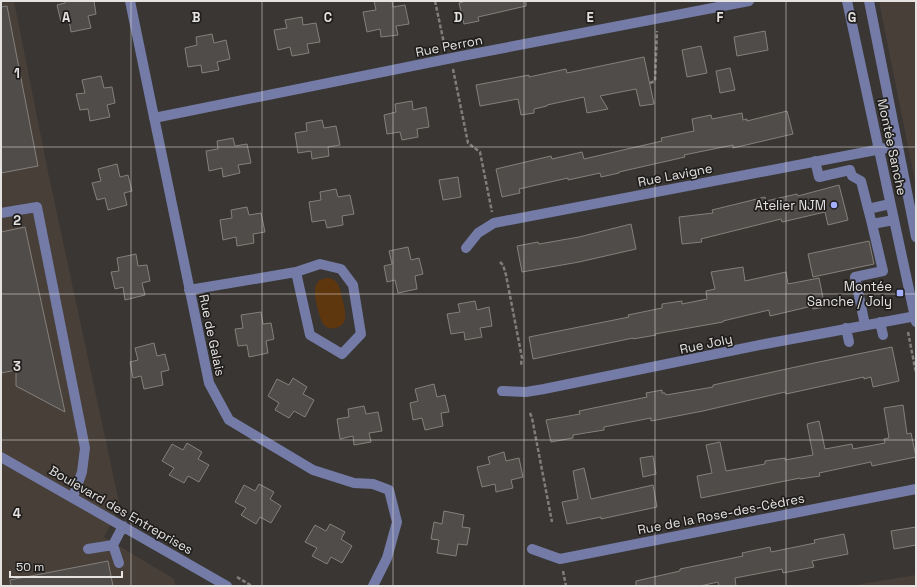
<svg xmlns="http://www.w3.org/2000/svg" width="917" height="587" font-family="'Space Grotesk',sans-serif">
<rect width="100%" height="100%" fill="#3a3633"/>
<path fill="#483f38" d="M1 1H14L48 172 120 507 104 537 174 579 175 586H1Z
M879 1H916V186Z
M916 575V586H849Z"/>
<path fill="#5f370f" d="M326 278C336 278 339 284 341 293 343 304 352 324 336 328 331 329 327 328 324 325 320 320 314 297 315 290 315 286 317 284 318 281Z"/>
<path fill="#504c49" stroke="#84807c" d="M65 1H94L96 14 88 16 91 28 71 32 69 20 61 22 57 5 65 3Z
M374 1H392L393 7 405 5 409 24 396 26 398 35 381 37 380 29 367 32 363 12 376 10Z
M466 1H526V6L478 17 479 21 464 24 459 3Z
M7 6 38 166 1 173V7Z
M302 17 303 25 316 23 320 42 307 44 309 53 292 56 290 47 278 50 274 30 287 28 285 20Z
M765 31 768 50 737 56 734 37Z
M212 34 214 43 226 40 230 59 217 62 219 70 202 73 201 65 188 67 185 48 197 45 196 37Z
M701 46 707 73 687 77 682 50Z
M644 57 654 104 640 106 636 89 600 96 608 109 587 113 584 97 547 105V106L534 109V113L521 115 518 99 480 106 476 85 529 75V77L566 69 567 73Z
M730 68 735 90 720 93 716 71Z
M101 76 104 88 112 87 115 103 107 105 110 117 90 121 88 109 80 110 76 94 85 93 82 80Z
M412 101 413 110 426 107 429 127 417 129 418 137 402 140 400 132 387 134 384 115 396 112 395 104Z
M787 111 793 134 733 148V145L684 155 685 157 619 172V173L601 177 600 173 568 180V178L519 189 520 193 502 197 496 169 551 156 552 159 582 152 584 159 662 141 661 138 694 131 692 119 711 115 712 119 742 113 743 120 747 119V121Z
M322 120 324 128 336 126 340 145 328 147 329 156 312 159 311 151 298 153 295 133 307 131 306 123Z
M233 138 235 146 247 144 251 163 238 165 240 173 223 177 222 168 209 171 206 151 218 149 217 141Z
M117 164 120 177 128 175 132 191 124 193 127 205 108 210 105 198 97 200 92 183 101 181 98 169Z
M458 177 461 197 443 200 439 180Z
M839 185 848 220 828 225 825 212 782 222 781 219 701 239 702 242 682 244 679 217 713 213 712 210 765 197 766 201 797 194 798 196Z
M336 189 338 197 350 195 354 214 342 216 343 225 327 228 325 220 312 222 309 202 321 200 320 192Z
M247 207 249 215 261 213 265 232 253 234 254 243 237 246 236 237 223 240 220 220 232 218 231 210Z
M631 224 636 249 579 262 522 272 517 246 538 242 539 244 579 237Z
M25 227 65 412 16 386V370L1 373V232Z
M869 241 874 264 813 277 808 254Z
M408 247 411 260 419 258 423 274 415 276 417 289 398 293 395 280 387 282 384 266 392 264 389 251Z
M136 254 138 266 147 265 150 281 142 283 145 295 125 300 123 287 115 289 111 272 119 271 117 258Z
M743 267 745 281 786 272 788 284 819 278 825 307 813 309 812 306 770 316 769 310 723 321V322L655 334 656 335 633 339V338L533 359 529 337 629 317 628 315 662 308V304L682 301V304L707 299 706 291 715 289 711 272Z
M475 301 477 310 489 307 492 326 480 328 482 337 465 340 464 332 451 334 447 314 460 312 458 304Z
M261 312 263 324 271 323 274 339 266 341 268 353 249 357 247 345 238 346 235 329 243 328 241 315Z
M154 343 157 356 165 354 169 370 161 372 163 385 144 389 141 376 133 378 130 362 138 360 135 348Z
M892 347 899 381 873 387 871 377 864 379V377L786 394 785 392 703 411 651 421V418L604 427V430L573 435V438L551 442 546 420 580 414 579 411 647 397 646 393 662 390V393H665L666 395 713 387V385L814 363Z
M293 378 307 387 303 394 314 400 305 417 294 411 289 418 275 410 279 403 268 396 277 379 289 385Z
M434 384 437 397 445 395 449 412 441 413 443 426 425 430 422 418 413 420 410 403 418 401 415 389Z
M903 405 907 434 911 433 916 457 872 466 871 462 819 473 820 476 800 479V478L701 498 697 476 712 473 706 445 720 442 726 471 765 464V461L785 458V460L813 455 807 424 819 421 825 449 852 444 853 449 885 443 884 439 889 438 884 408Z
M364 406 366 414 378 412 382 431 369 433 371 442 354 445 353 436 340 439 337 419 349 417 348 409Z
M187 443 202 452 198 459 209 465 199 482 188 476 184 483 169 475 174 468 162 461 172 444 183 450Z
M504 452 506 461 519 458 523 477 511 480 513 488 496 492 495 484 482 487 477 467 490 464 488 457Z
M653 456 656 474 643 477 640 458Z
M584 468 591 499 653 485 657 507 601 519V517L567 524 562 502 578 499 573 471Z
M259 484 274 492 270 499 281 506 271 523 260 517 256 524 241 515 246 508 235 502 244 485 255 491Z
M444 511 464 515 462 527 470 528 467 545 458 544 456 556 437 553 439 540 431 539 434 522 442 524Z
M330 524 345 532 341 539 352 546 342 563 331 557 327 564 312 556 317 548 305 542 315 525 326 531Z
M916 527V545L894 549 891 531Z
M844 534 848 554 812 561 814 567 783 573 782 569 735 578 736 586H719L718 582 700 586H636V581L680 571V569L743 556 742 553 770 547 771 552 815 543 814 540Z
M108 561 113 586H11L10 580Z"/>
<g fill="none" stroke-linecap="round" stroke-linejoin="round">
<path stroke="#807d7a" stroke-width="2.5" stroke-dasharray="4 2" stroke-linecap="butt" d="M435 1 445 48
M453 69 468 143 480 152 492 212
M650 83 655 81 657 31
M500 262 503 265 506 275 522 358 521 365
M908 332 916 373
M530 413 532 418 552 522
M563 571 566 586
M237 577 252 586"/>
<path stroke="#737ba6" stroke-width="10" d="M130 1 209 383 229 420 313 470 354 483 373 484 389 490 397 522 387 558 373 586
M847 1 916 322
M869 1 916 237
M154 118 462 56 749 1
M815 161 819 177 850 170 852 176 861 181 872 224
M868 209 890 204
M1 213 37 207 85 448 82 472 73 497
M466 248 478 233 494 223 897 146
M189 290 296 272 320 264 341 269 353 285 361 334 342 354 310 335 296 272
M880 322 883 335
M865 325 855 277 883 271 872 224 894 220
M846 328 849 342
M502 391 526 392 544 389 765 344 916 316
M1 457 227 586
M88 549 113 545
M532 549 560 559 916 489
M119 563 113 545 123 526"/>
</g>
<path fill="none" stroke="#e5e3e1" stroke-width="1" stroke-opacity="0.55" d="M131 1V586M262 1V586M393 1V586M524 1V586M655 1V586M786 1V586M1 147H916M1 294H916M1 440H916"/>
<g fill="#a5b1fc" stroke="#201e1d" stroke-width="1.5">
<circle cx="834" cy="205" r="4"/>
<rect x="896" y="289" width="8" height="8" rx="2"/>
</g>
<g text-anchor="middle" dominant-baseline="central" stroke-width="3.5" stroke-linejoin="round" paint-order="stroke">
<g font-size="13" fill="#e5e3e1" stroke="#201e1d">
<text transform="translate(449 46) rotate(-11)">Rue Perron</text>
<text transform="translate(892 147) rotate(78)">Montée Sanche</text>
<text transform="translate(675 175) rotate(-11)">Rue Lavigne</text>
<text transform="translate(212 335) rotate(78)">Rue de Galais</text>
<text transform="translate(706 344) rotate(-12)">Rue Joly</text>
<text transform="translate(121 510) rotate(30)">Boulevard des Entreprises</text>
<text transform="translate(721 514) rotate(-11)">Rue de la Rose-des-Cèdres</text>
</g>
<g font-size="13" fill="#e5e3e1" stroke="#201e1d" text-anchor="end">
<text x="826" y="205">Atelier NJM</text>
<text x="892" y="286">Montée<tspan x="892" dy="15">Sanche / Joly</tspan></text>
</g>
</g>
<g font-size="13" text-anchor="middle" font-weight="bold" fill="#e5e3e1" stroke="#201e1d" stroke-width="3.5" stroke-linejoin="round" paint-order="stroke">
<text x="66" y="22">A</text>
<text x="196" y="22">B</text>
<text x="328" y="22">C</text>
<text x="458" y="22">D</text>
<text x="590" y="22">E</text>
<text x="720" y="22">F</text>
<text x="852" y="22">G</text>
<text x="17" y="78">1</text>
<text x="17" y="225">2</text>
<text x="17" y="371">3</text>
<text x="17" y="518">4</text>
</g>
<rect width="917" height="587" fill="none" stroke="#e5e3e1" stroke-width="4"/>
<path d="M10 571v6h112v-6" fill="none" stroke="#e5e3e1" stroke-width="2"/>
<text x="16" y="571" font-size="12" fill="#e5e3e1" stroke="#201e1d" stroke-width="3" paint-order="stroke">50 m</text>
</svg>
